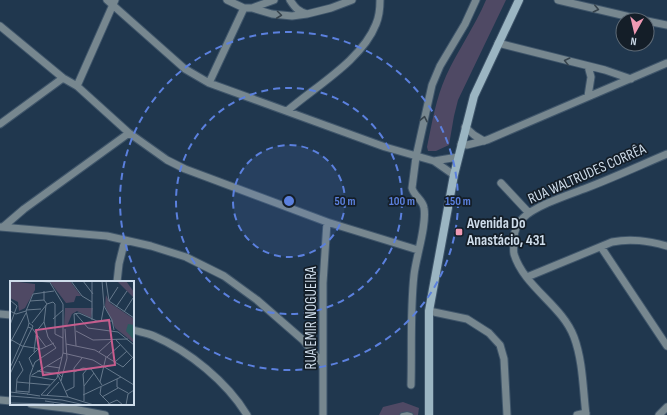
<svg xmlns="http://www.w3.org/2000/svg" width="667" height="415" font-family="'Sofia Sans Condensed',sans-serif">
<rect width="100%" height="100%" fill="#20374e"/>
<path fill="#4f4964" d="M486 0H506L458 100 454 116 449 145 436 151H428L427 147C432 123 436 98 446 76 458 50 475 26 486 0Z
M403 402 419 408 418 415H379L383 407Z"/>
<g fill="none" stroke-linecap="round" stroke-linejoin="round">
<g stroke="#3f556a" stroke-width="5.5">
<path id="service" d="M402 415 407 414 411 415"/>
</g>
<g stroke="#3f556a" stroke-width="9">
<path id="minor" d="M107 0 185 69 209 83 385 147 434 161 454 175
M227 0 244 8H252L272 14 292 16 307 14 331 8 352 0
M290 0C295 8 298 11 307 14
M558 0 643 20
M252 8 274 0
M647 21 667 25
M0 26 63 78 77 86 129 133 167 160 185 169 327 222 418 250
M498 43 605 70 631 79
M588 66 591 77 588 96
M209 83 244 8
M77 86 115 0
M287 111C316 86 362 60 376 24 379 17 380 8 380 0
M0 124 63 78
M465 127 474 135 484 141
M461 144 467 145 487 140 667 63
M434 161 458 157
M501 183 529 213
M0 227 107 236 151 246 186 257 224 276 257 300 303 340 323 364
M3 227 24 209 129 133
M601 247 667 346
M527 277 612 242C631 238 648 241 667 246
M117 282 119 264 125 240
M429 311 467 319 489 333 500 345 504 359 507 415
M0 314 11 315
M133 330C140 332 147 333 154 336 189 351 227 382 247 415
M411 385C412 349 410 311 414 275 416 257 427 225 424 208 423 200 414 196 412 188L416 157 432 85 440 66 465 24 476 0
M0 400 11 401
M31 404 73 409 105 415
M323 415V283L327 222
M577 415 586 413
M586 415C583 390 583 361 574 337 562 305 524 287 514 254 513 250 514 244 514 239 514 231 517 224 523 218 536 205 571 194 589 187 615 177 641 165 667 154
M659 415 667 407"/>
</g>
<g stroke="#3f556a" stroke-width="10">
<path id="secondary" d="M429 415V311L454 175 474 96 519 0"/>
</g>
<use href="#service" stroke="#77878f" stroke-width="3.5"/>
<use href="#minor" stroke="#77878f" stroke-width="7"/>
<use href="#secondary" stroke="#9bb5c2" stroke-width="8"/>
</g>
<defs><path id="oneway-chevron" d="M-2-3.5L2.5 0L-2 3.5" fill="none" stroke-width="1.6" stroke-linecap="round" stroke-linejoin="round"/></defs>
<g stroke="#37434c">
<use href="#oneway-chevron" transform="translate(596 9) rotate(13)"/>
<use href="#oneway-chevron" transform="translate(279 15) rotate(7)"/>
<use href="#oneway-chevron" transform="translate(567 61) rotate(-166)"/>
<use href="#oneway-chevron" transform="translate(424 119) rotate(-78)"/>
</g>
<circle cx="289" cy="201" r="56" fill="#5b80de" fill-opacity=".12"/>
<g fill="none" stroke="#5b80de" stroke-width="2" stroke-dasharray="7 5">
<circle cx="289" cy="201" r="56"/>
<circle cx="289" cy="201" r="113"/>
<circle cx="289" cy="201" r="169"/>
</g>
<rect fill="#f09ab4" stroke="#141e28" stroke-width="1.5" x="455" y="228" width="8" height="8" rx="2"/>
<g text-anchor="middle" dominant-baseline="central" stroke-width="3.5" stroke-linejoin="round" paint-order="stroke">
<g font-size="15" fill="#cedcea" stroke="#141e28">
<text transform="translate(587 174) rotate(-24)">RUA WALTRUDES CORRÊA</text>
<text transform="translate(311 318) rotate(-90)">RUA EMIR NOGUEIRA</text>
</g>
<g font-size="15" font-weight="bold" fill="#cedcea" stroke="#141e28" text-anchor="start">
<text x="467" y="223">Avenida Do<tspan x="467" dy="17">Anastácio, 431</tspan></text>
</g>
</g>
<g transform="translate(10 281)">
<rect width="124" height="124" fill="#20374e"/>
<path d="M0 0 25 3V9L15 27 9 30 8 21 0 17ZM60 0 71 15H66L64 21 56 22 40 1ZM107 0H116L124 11V17ZM96 14 100 22 124 38V62L105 47 95 25ZM55 27H83L81 37 67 30 62 33 57 45 54 46Z" fill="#4f4964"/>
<path d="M118 43 124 44V59L116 50Z" fill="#2c5c61"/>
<path fill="none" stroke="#66798c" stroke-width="1" d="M25 0 39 1M61 0 72 15 82 21M73 0 83 13M92 0 94 25 102 39 104 49M96 0 99 20 124 37M34 10V19L37 23M0 19 7 25 0 44M20 20 34 19M99 20 108 6M106 26 117 10M16 29 31 28M0 30 6 33 16 30M114 31 123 17M65 32 78 47 108 51 124 64M43 38 53 29M82 39V0M91 41 94 25M19 42 16 30 23 13 44 10M22 42 37 23 43 21 45 23V53L53 57M22 47 36 66M66 50 83 59 118 58M25 52 34 41 36 24M0 58 12 65 31 68 44 62M106 59 124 78M0 62 16 32M56 63 85 69 113 86 123 76M66 65 64 33 69 32 87 40H102M24 71 26 54M89 71 101 60M53 72 83 79 124 104M97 76 110 64M105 81 117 70M37 85 50 87M23 86 19 77 29 67M0 87 18 46M27 90 49 93 52 96M64 91 73 87 81 88 92 104M0 93 23 45 19 42 18 46 21 47M22 94 52 76M48 94 58 116M21 95 45 99M107 98V106L118 112M51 100 57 77 55 48M7 101 40 104M90 101 96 76M74 105 73 93 78 87M91 106 90 113 99 122M6 110 19 111M56 110 64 106V87L72 77M0 111 18 113M6 112 7 98 13 89 9 80M19 112 20 94 25 81 46 67 38 56 34 41M17 113 30 115M31 114 47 97 53 72V23L39 0M31 114 58 116 84 124M37 114 49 101M73 114 111 96M0 115 52 119 75 124M92 116 108 107M35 120 62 124M74 120V105L84 92M0 122 44 123M96 124 107 119 113 124M116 124 118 113 124 109"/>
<path fill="#c65d8d" fill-opacity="0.15" stroke="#c65d8d" stroke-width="2" d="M99 39 105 84 33 94 26 49Z"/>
<rect width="124" height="124" fill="none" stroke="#cedcea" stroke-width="2"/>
</g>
<circle cx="289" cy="201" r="6" fill="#5b80de" stroke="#141e28" stroke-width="2"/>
<g font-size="12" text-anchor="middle" font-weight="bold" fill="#5b80de" stroke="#141e28" stroke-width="3.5" stroke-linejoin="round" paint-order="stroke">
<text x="345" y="205">50 m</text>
<text x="402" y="205">100 m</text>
<text x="458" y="205">150 m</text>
</g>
<g transform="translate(635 32) rotate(188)"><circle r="19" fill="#141e28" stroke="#5e6a76"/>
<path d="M0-3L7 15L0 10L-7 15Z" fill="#f09ab4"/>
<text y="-6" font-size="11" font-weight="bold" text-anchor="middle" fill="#cedcea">N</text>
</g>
</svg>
